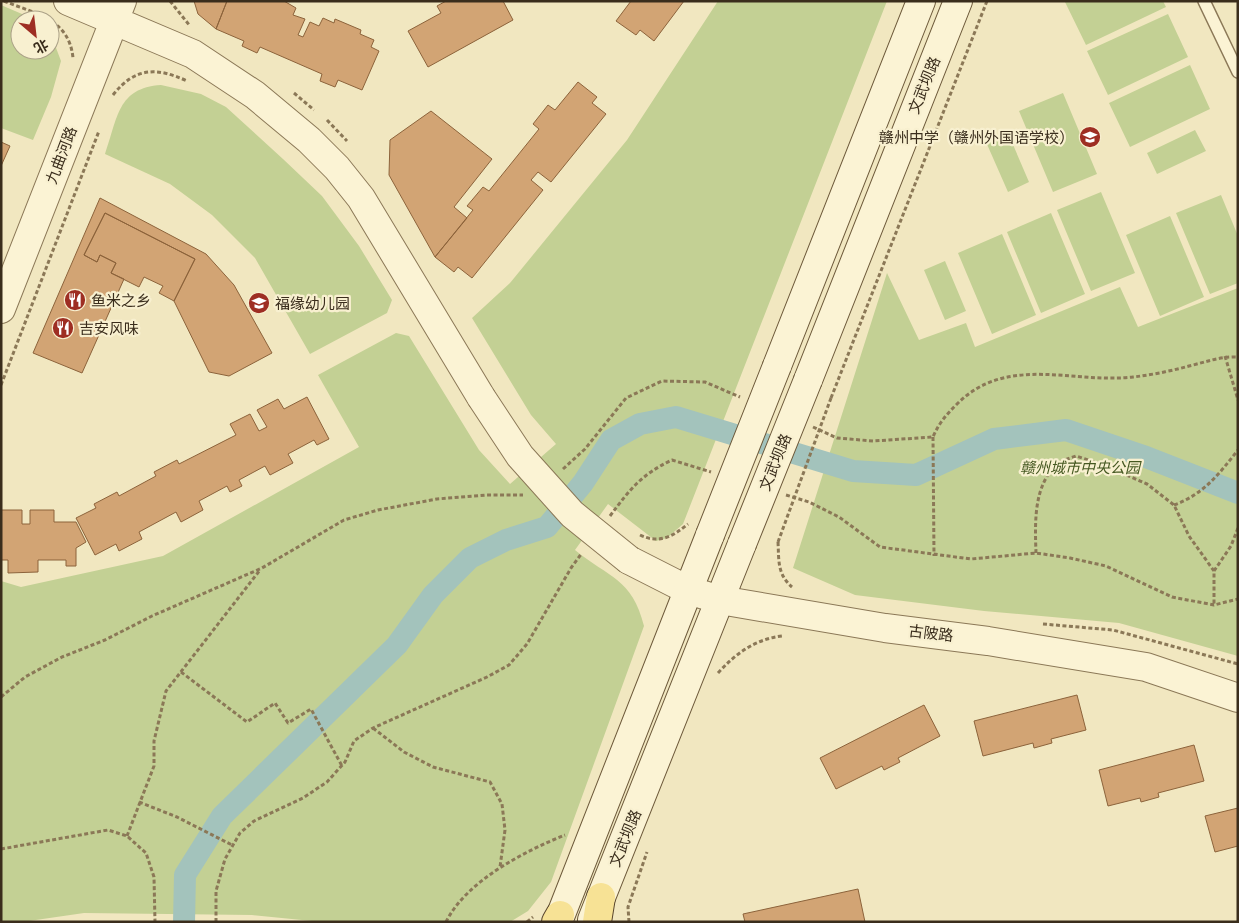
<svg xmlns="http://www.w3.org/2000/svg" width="1239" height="923" font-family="'Source Serif 4','Noto Sans SC',serif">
<rect width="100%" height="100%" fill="#f1e7c0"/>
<path fill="#c3d094" d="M718 1H887L683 524 667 538 656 541 608 504 575 550C609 578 632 578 644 626L551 882 528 911 510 922H322L252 915 84 913 22 922H1V581L21 587 163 556 359 447 318 375 396 333 409 336 479 450 510 484 556 444 531 415 472 318 510 283 627 140Z
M1163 1 1166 7 1086 45 1065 2Z
M1 5 36 20H20V50H50V32L61 61 51 97 33 140 1 128Z
M1168 14 1188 57 1108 95 1087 51Z
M1190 65 1210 109 1130 147 1109 103Z
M161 85 201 94 226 107 283 159 322 196 359 246 392 300 387 313 310 354 255 258 212 215 170 184 105 154C118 118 117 88 161 85Z
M1063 93 1097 174 1053 192 1019 111Z
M1195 130 1206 151 1157 174 1147 153Z
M1008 133 1029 182 1008 192 986 142Z
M1101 192 1135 273 1091 291 1057 210Z
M1221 195 1238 236V283L1210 294 1176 213Z
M1051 213 1085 294 1041 313 1007 232Z
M1170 216 1204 297 1160 316 1126 235Z
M1002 234 1036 315 992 334 958 253Z
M945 261 966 311 945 320 924 270Z
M887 273 919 340 966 323 975 347 1120 287 1138 327 1238 288V656L1119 623 984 611 855 595 793 568Z"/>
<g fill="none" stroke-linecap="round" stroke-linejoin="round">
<path stroke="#a3c3bc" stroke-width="22" d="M184 922 185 875 222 816 397 645 433 595 470 558 506 540 547 527 583 483 611 440 640 424 676 417 853 471 916 475 994 439 1066 430 1146 457 1238 493"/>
</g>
<path fill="#d2a474" stroke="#8c633b" d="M194 1H227L216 29 198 14Z
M227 1H284L296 8 293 15 305 19 298 35 303 37 310 22 319 26 323 18 334 23 335 19 361 30 360 34 374 40 371 47 379 51 362 90 338 80 335 87 320 81 322 74 260 47 257 53 242 46 244 41 216 29Z
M446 1H503L513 20 428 67 408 31 441 13 437 6Z
M631 1H684L654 41 640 30 636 35 616 21Z
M578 82 597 97 592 103 606 114 551 182 538 172 531 180 543 190 472 278 458 267 454 272 435 257 473 210 467 206 483 187 489 191 539 129 533 124 548 105 555 110Z
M431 111 492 159 454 207 467 218 435 257 389 175 390 140Z
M1 142 10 146 1 166Z
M100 198 206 254 234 285 272 353 229 376 209 372 174 301 195 259 105 213 84 255 97 262 100 255 116 263 111 273 124 279 82 373 33 353Z
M105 213 195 259 174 301 159 293 163 286 144 277 139 287 111 273 116 263 100 255 97 262 84 255Z
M307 397 329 439 317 445 314 440 288 454 293 463 270 475 265 466 239 480 242 486 230 492 227 486 199 501 203 510 181 522 176 512 139 532 142 539 119 551 116 544 95 555 76 518 96 508 94 504 117 492 119 496 156 476 154 472 177 460 179 464 236 435 230 424 250 414 259 431 267 427 257 410 278 399 284 409Z
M1 510H22V524H30V510H54V522H76L86 542 76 548V566H66V560H38V572L8 573V560H1Z
M1077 695 1086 730 1051 739 1052 743 1034 748 1033 743 983 756 974 721Z
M924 705 940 736 898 758 900 762 884 770 882 766 836 789 820 758Z
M1194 745 1204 781 1158 793 1159 797 1141 802 1140 798 1108 806 1099 770Z
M1238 808V846L1215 852 1205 816Z
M858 889 865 922H745L743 914Z"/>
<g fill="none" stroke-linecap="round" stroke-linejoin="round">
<g stroke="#8b7857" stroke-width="14">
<path id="service" d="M1204 1 1238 72"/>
</g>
<g stroke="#8b7857" stroke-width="30">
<path id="tertiary" d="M68 1 193 54 255 95 309 140 337 168 361 198 481 397
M1 309 122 1
M629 560 688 590 720 600 885 628 988 641 1146 667 1238 698"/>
</g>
<g stroke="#6d593a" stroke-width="30">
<path id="secondary" d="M777 366 921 1
M808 380 958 1
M592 920 742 544
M558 922 710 535"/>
</g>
<g stroke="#59452c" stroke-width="30">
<path id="primary" d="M556 922 560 915
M597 922 601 897"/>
</g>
<path stroke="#8b7857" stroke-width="3" stroke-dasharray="4 2.5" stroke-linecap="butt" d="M4 1C35 14 69 18 73 58
M170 1 190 26
M294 93 314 110
M113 95C135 67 157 67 187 81
M327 120 347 141
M1225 356 1238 400
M1 385 99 131
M831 398 987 1
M813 427 837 438 873 441 933 437C939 423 946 415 957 404 1007 354 1072 384 1133 377 1151 375 1171 371 1189 366 1206 362 1221 356 1238 357
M933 437 934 556
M563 469 585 449 626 398 662 381 705 382 740 397
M786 495 809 502 839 517 880 547 971 559 1036 553 1070 558 1106 566 1172 597 1214 605 1238 599
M1174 505C1204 494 1219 474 1238 450
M610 516C630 489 642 474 672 460L711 472
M640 535C659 544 672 537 688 524
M778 542C779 560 777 574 792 587
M1036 553C1035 524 1033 484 1058 464 1062 460 1071 458 1076 456L1101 464 1147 484 1174 505 1189 536 1214 571V605
M1214 571 1231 546 1238 528
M1043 624 1113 630 1238 664
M181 672 247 722 275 703 288 723 311 709 342 766
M718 673C736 653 756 639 782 636
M1 697 25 677 62 657 105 640 152 616 262 568 344 520 378 510 437 499 487 495H523
M373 728 404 752 433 767 490 782 502 804 505 830 500 867
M139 802 177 817 232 845
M127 836 154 766V741L166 691 260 570
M1 849 108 830 127 836 146 853 154 877 155 922
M216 922V891L225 859 240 833 254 821 303 798 327 782 345 762 354 741 373 728 487 677 509 665 527 644 571 568 582 553
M446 922C466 881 525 851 565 835
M527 922 533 917
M629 922 628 907 647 852"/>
<use href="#service" stroke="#fbf3d4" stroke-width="11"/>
<use href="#tertiary" stroke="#fbf3d4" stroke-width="28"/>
<use href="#secondary" stroke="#fbf3d4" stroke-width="28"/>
<use href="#primary" stroke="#f7e295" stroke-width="28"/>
<g stroke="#8b7857" stroke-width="30" stroke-linecap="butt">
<path id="tertiary-bridge" d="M481 397 520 456 572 514 629 560"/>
</g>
<g stroke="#6d593a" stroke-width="30" stroke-linecap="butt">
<path id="secondary-bridge" d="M710 535 777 366
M742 544 808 380"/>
</g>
<path stroke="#8b7857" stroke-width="3" stroke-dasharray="4 2.5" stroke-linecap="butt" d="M778 542 831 398"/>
<use href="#tertiary-bridge" stroke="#fbf3d4" stroke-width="28"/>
<use href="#secondary-bridge" stroke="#fbf3d4" stroke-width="28"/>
</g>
<defs>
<g id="school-disc" transform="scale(1.125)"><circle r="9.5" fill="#9e2e23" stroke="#f8f0d0"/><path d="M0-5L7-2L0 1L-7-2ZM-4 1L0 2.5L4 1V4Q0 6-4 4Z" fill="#fff"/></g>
<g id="restaurant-disc" transform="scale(1.125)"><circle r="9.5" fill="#9e2e23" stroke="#f8f0d0"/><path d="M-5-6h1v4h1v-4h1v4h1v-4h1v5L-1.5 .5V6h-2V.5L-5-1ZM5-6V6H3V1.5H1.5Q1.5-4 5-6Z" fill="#fff"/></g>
</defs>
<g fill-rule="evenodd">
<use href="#school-disc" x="1090" y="137"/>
<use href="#restaurant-disc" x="75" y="300"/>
<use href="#school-disc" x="259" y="303"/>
<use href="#restaurant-disc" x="63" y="328"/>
</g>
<g text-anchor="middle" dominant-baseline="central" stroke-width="4.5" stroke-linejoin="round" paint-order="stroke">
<g font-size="15" fill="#3a2d1c" stroke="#f8f0d0">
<text transform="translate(924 85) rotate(-68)">文武坝路</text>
<text transform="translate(61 155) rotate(-69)">九曲河路</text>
<text transform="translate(775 462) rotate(-68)">文武坝路</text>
<text transform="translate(931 633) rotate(7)">古陂路</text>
<text transform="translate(625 838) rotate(-68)">文武坝路</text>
</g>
<g font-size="15" fill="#3a2d1c" stroke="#f8f0d0" text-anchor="start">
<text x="1074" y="137" text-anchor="end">赣州中学（赣州外国语学校）</text>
<text x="91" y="300">鱼米之乡</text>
<text x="275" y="303">福缘幼儿园</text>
<text x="79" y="328">吉安风味</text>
</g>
<g font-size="15" font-style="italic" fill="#455821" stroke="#f8f0d0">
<text x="1080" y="467">赣州城市中央公园</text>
</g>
</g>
<rect width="1239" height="923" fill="none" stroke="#3a2d1c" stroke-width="5"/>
<g transform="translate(35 35) rotate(152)"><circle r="24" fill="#f8f0d0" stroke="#aca288"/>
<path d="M0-4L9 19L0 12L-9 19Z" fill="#9e2e23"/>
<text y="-8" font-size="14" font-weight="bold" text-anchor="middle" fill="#3a2d1c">北</text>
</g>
</svg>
